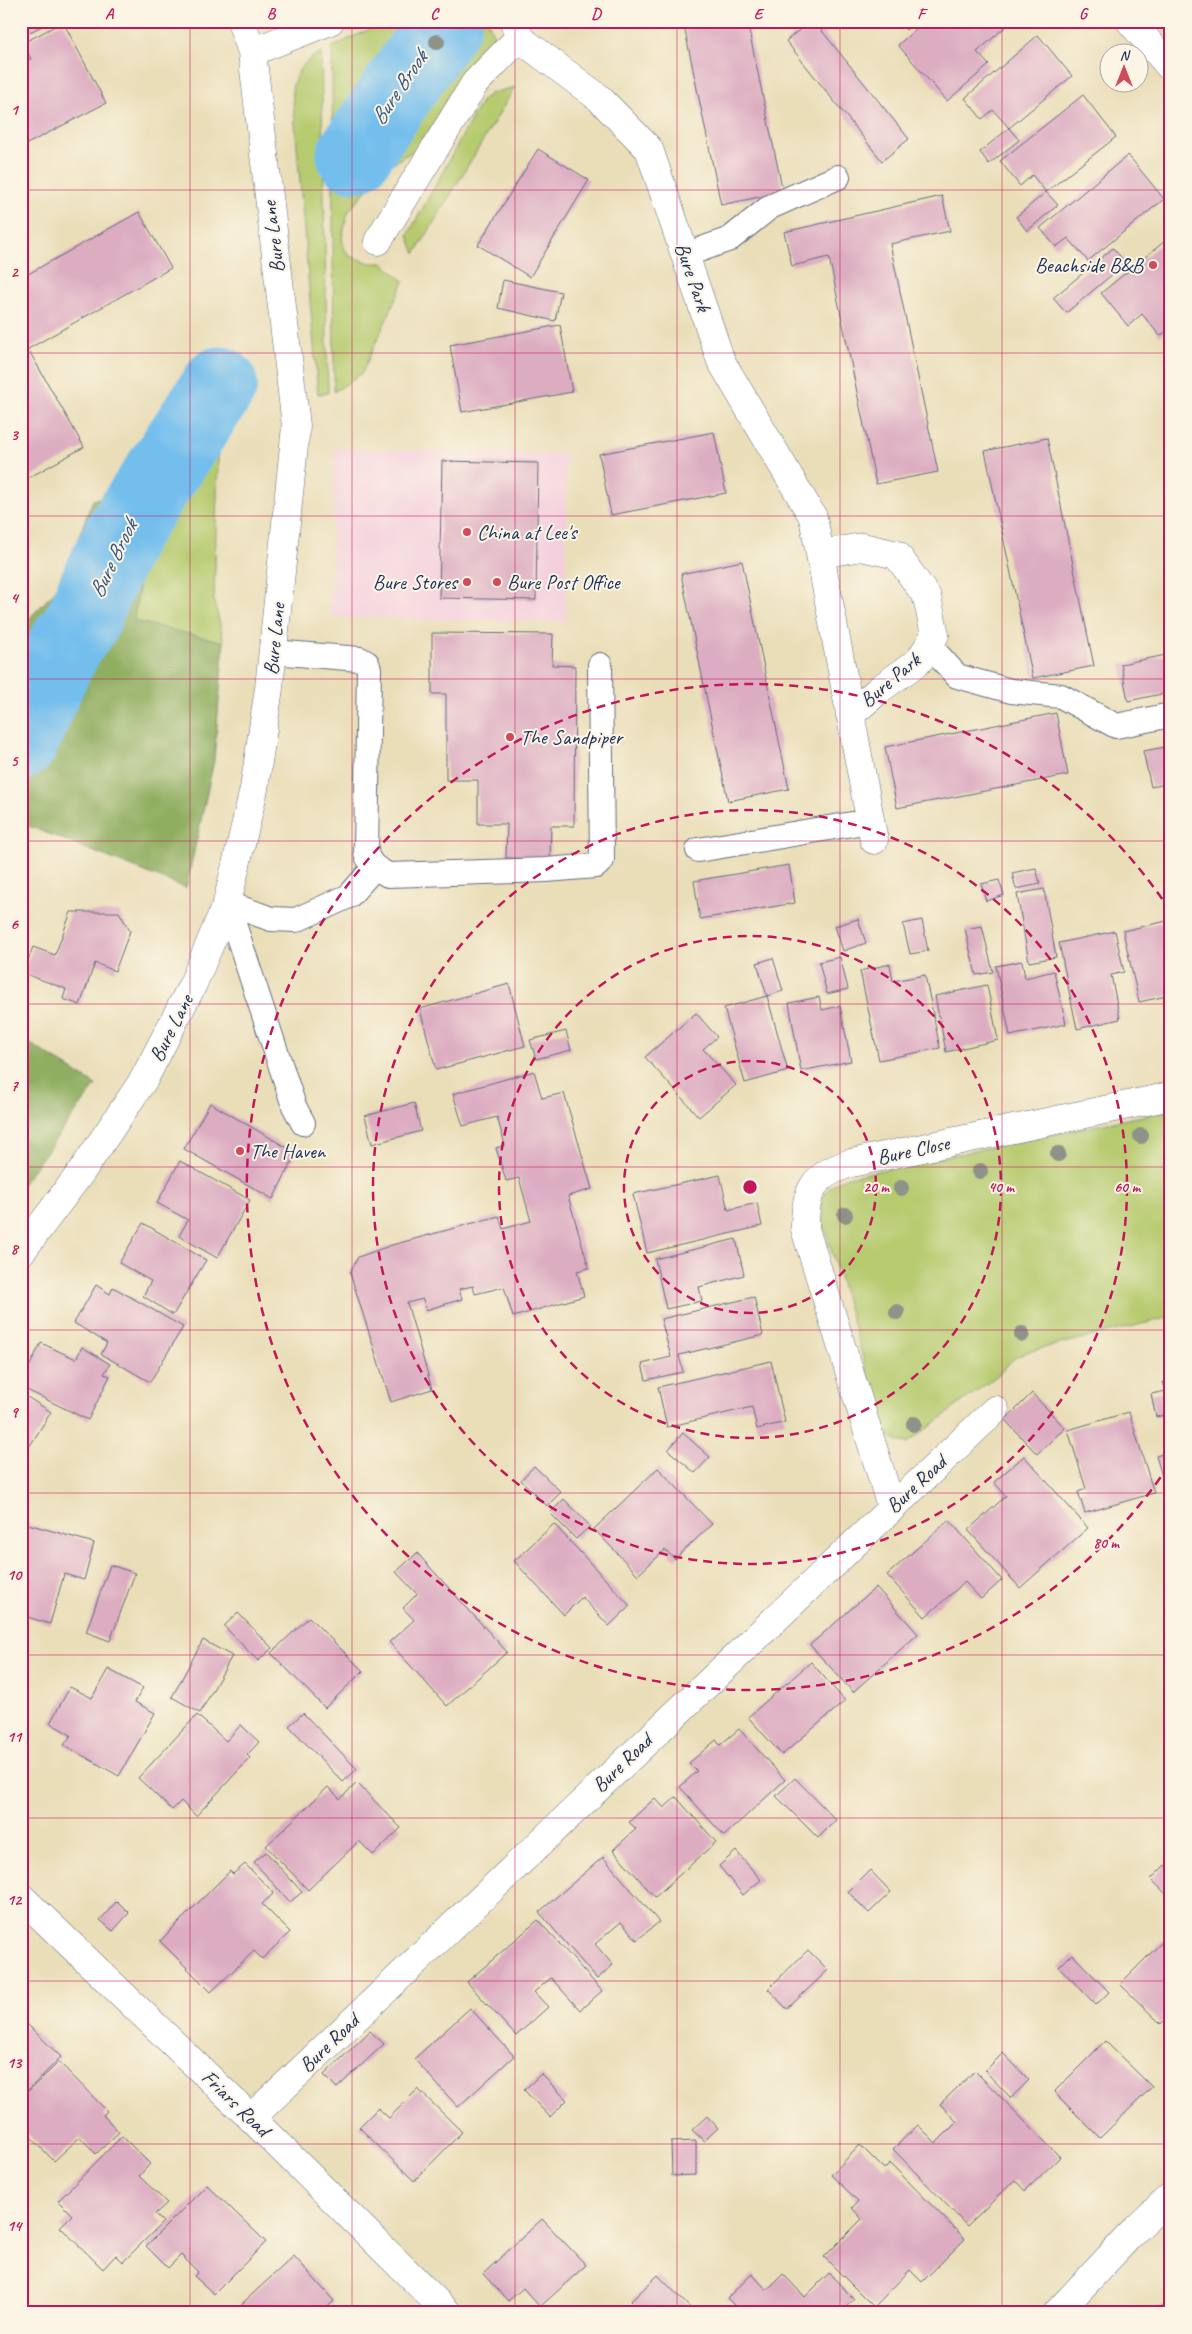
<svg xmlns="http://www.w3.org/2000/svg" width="1192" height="2334" font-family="Caveat,sans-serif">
<rect width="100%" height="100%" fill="#fcf5e5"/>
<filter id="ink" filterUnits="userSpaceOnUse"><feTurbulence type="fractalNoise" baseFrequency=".02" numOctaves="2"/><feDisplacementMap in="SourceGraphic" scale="10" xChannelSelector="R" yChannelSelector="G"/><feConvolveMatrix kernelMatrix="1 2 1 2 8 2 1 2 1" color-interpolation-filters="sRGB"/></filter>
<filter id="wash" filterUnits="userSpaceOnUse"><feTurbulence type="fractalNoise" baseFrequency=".0096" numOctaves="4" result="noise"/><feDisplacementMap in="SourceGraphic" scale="20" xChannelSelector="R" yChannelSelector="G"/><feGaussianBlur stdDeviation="1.12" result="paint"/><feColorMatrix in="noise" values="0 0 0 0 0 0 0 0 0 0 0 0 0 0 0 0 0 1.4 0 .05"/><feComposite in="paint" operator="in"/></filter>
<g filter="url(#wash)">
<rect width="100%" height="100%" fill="#eadeb9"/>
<path fill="#f4cfde" d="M335 449 566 454V622L330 617Z"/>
<path fill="#b6ca6e" stroke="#687c66" d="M387 21H488L498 46 454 87 421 146 385 168 348 212 342 238 345 250 350 256 370 263H383L404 281 362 373 334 392 332 47Z
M321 52 328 393 318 394 292 88C297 69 305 61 321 52Z
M515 87 415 254 408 235 482 100 491 93Z
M207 425 219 426 214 600 224 642 134 622 120 583 162 477Z
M1171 1110V1317L1027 1352 1013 1359 998 1375 908 1443 896 1441 885 1432 819 1209C823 1191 831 1184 848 1177Z"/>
<path fill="#90ae61" stroke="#566e60" d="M162 477 121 583 139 588 134 621 224 642 214 761 186 888 21 823V627L60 586 93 500Z
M21 1038 96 1085 21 1186Z"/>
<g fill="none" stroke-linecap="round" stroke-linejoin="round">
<path stroke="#73beed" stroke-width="75" d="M354 155 445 21
M21 742 51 673 67 642 82 622 93 594 121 534 220 384"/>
</g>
<g id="blocks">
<path fill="#dcacc1" d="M21 21H51L21 37Z
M683 21H747L783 192 721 205Z
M810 21H814L909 139 882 161 786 41Z
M899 21H916L906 30Z
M925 21H1012L977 52 989 65 947 101 898 45Z
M63 22 106 103 21 147V64L31 59 23 43Z
M1038 35 1072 76 1009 128 993 110 982 119 965 98Z
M1083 95 1116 137 1046 192 1032 175 1020 186 1000 161Z
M1009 128 1019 140 989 164 980 152Z
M538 149 589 180 530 277 478 245Z
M1128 155 1164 199 1088 261 1068 238 1056 247 1040 228Z
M1046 192 1058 205 1027 231 1016 217Z
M942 196 950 231 890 244 938 472 876 484 829 257 792 266 784 232Z
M139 212 171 268 28 349 84 447 21 482V278Z
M1171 236V328L1160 336 1142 314 1128 326 1101 293Z
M1113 248 1126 263 1066 313 1053 298Z
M503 280 561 292 555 321 498 308Z
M560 325 572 392 462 412 450 345Z
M714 432 726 493 611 515 599 454Z
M1047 438 1094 666 1033 678 985 451Z
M442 461 538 463 536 600 439 598Z
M742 561 789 789 728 801 681 574Z
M432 633 553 634 552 665 575 666 574 826H551L550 859 506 858 507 824H478V780H446V694H432Z
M1171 654V692L1128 701 1121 664Z
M1056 713 1068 775 897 808 885 747Z
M1171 746V783L1151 787 1143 751Z
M789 865 795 903 700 919 694 881Z
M1036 868 1040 884 1016 889 1012 873Z
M999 880 1004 895 986 901 981 884Z
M1044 889 1056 957 1029 962 1017 894Z
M71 912H119L130 931 115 971 95 963 80 1005 63 999 66 989 23 973 33 947 55 955Z
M858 919 866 943 843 951 835 926Z
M922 920 928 951 910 954 903 924Z
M1171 920V995L1139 1002 1123 931Z
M982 926 993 972 976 975 965 929Z
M1115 931 1124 972 1111 975 1120 1019 1077 1029 1059 943Z
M840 957 848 989 827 994 819 962Z
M773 958 783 991 767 996 757 963Z
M1022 961 1025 978 1054 971 1066 1024 1010 1036 996 966Z
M890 964 893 981 925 975 940 1048 879 1060 860 971Z
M509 984 525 1046 436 1070 420 1009Z
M987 985 998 1040 946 1052 935 996Z
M767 996 788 1071 745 1083 724 1008Z
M819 997 822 1010 840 1006 851 1061 801 1071 789 1003Z
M696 1013 717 1037 703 1049 736 1085 699 1117 645 1057Z
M566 1031 571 1050 536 1059 530 1040Z
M534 1071 542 1098 564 1093 592 1189 568 1196 589 1268 577 1271 584 1296 513 1317 504 1287 475 1294 473 1286 459 1289 462 1299 426 1310 423 1299 407 1303 432 1389 391 1402 350 1273 358 1257 392 1245 499 1216 503 1229 531 1221 519 1178 506 1181 496 1148 505 1145 497 1117 463 1126 453 1094Z
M210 1103 296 1153 273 1199 184 1149Z
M414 1103 421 1131 372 1144 365 1116Z
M180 1161 250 1200 217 1258 179 1236 188 1220 157 1203Z
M720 1175 728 1210 757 1203 762 1226 647 1253 633 1194Z
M143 1223 206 1260 173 1315 143 1296 151 1281 119 1263Z
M736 1239 744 1275 699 1287 702 1301 666 1309 655 1259Z
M96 1285 110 1294 113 1287 183 1327 150 1382 101 1354 107 1343 74 1323Z
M754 1297 763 1335 679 1355 683 1372 646 1380 642 1364 671 1357 661 1319Z
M41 1343 76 1359 82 1347 110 1364 104 1374 110 1376 88 1420 21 1387V1383Z
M771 1361 785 1422 757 1429 752 1407 667 1427 658 1387Z
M1171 1381V1419L1169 1414 1156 1417 1151 1394 1166 1391 1163 1382Z
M21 1393 51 1412 21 1460Z
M1032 1393 1065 1428 1037 1454 1005 1420Z
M1129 1412 1154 1493 1085 1513 1078 1492 1086 1489 1068 1430Z
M683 1433 710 1457 695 1473 668 1450Z
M1171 1451V1492L1167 1493 1156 1456Z
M1024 1456 1088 1528 1020 1588 968 1530 1006 1496 994 1482Z
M534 1466 561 1492 547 1506 521 1480Z
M658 1468 712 1524 675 1559 665 1550 638 1575 594 1529Z
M564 1499 590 1526 576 1539 550 1513Z
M949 1520 1002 1580 981 1599 965 1582 925 1617 887 1575Z
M21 1522 94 1543 84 1580 64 1574 50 1624 24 1616 25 1610 21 1609Z
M554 1524 630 1606 609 1626 582 1597 564 1615 514 1561Z
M417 1553 507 1652 447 1706 389 1642 414 1620 403 1608 417 1594 396 1572Z
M110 1565 135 1573 110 1641 86 1632Z
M876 1587 918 1634 853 1692 810 1645Z
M238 1613 272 1648 258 1661 224 1626Z
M309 1617 363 1671 325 1708 271 1653Z
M203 1640 232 1656 200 1713 172 1697Z
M811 1662 845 1701 782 1755 748 1717Z
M108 1669 143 1688 135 1702 155 1713 119 1776 64 1745 71 1735 50 1723 70 1687 92 1698Z
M303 1713 357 1769 343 1782 289 1726Z
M197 1715 226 1741 241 1725 259 1742 247 1755 250 1758 196 1816 181 1801 172 1810 138 1778Z
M739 1729 785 1780 724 1836 680 1787 697 1771 689 1763 716 1740 720 1745Z
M795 1778 836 1820 818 1838 776 1796Z
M357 1783 401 1828 373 1855 359 1841 308 1890 266 1846 328 1787 340 1799Z
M676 1797 716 1842 655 1897 613 1850 636 1829 629 1822 655 1798 664 1808Z
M736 1851 761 1880 743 1895 719 1866Z
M266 1852 302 1892 290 1902 254 1862Z
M603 1857 659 1922 637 1940 621 1922 595 1944 613 1965 597 1979 539 1912Z
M245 1864 274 1893 262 1904 290 1932 262 1959 254 1951 211 1992 160 1941 230 1871 233 1874Z
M1165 1865 1171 1871V1899L1151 1879Z
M870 1870 891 1892 869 1913 848 1892Z
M117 1901 129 1913 113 1931 100 1920Z
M538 1920 602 1991 580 2010 551 1978 534 1992 548 2007 516 2036 467 1982Z
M1171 1933V2014L1161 2024 1120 1984Z
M808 1950 828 1970 787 2009 768 1989Z
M1072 1954 1109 1992 1096 2005 1059 1967Z
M470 2008 514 2056 458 2107 414 2059Z
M28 2025 61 2057 21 2097V2032Z
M370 2031 384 2044 337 2088 324 2075Z
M1105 2041 1152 2087 1100 2138 1054 2092Z
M1003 2053 1029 2080 1011 2098 985 2071Z
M59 2062 107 2111 103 2115 119 2132 96 2154 80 2137 54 2161 21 2127V2098Z
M975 2071 1060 2157 1025 2191 1015 2180 967 2226 893 2149 918 2125 936 2143 957 2122 940 2104Z
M541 2074 567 2100 550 2117 524 2090Z
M418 2089 462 2132 414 2181 359 2127 378 2108 389 2118Z
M707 2116 718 2128 704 2141 692 2130Z
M122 2136 150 2164 139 2176 167 2203 155 2214 163 2222 123 2262 116 2255 103 2269 60 2227 72 2215 58 2201Z
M696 2141V2175L672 2176 671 2142Z
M860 2145 884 2169 890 2163 965 2239 922 2282 910 2270 874 2307 824 2257 862 2219 852 2208 858 2201 831 2175Z
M207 2185 266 2242 214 2294 194 2276 198 2272 181 2255 168 2268 146 2246Z
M542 2219 586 2265 540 2307 523 2288 508 2301 483 2274Z
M294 2256 334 2301 321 2313H238L235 2310Z
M829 2273 854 2299 840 2313H742L727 2298 752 2274 767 2290 783 2274 805 2297Z
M658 2275 695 2313H642L631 2301Z
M1162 2306 1165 2313H1145V2312Z"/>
</g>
</g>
<g filter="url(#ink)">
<use href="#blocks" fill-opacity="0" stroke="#636c7e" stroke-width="1"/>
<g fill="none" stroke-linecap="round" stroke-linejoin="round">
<g stroke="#636c7e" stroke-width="26">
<path id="service" d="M685 255 730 239 770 207 838 177
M929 645 957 676 1011 691 1061 696 1116 726 1171 715
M273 652 360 659 367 663 369 669 366 852C369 865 377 869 388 875L546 870 596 866 602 860 600 665
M698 850 870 821
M227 903 294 1106 303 1123
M227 903 271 919 296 920 349 896 374 868"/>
</g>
<g stroke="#636c7e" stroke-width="29">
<path id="minor" d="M514 21 519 38 599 98 649 149 721 361 813 517 874 840
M1130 21 1171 68
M378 241 475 83 519 38
M820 554 862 547 897 555 927 597 935 635 919 661 881 688 850 715
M891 1506 805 1229C805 1191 812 1175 851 1163L1171 1096
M21 1897 251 2118 448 2313
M251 2118 995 1410
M1057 2313 1134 2231 1171 2196"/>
</g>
<g stroke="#636c7e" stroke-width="29">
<path id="tertiary" d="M252 52 330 21
M21 1252 82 1171 144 1079 193 984 227 903 254 789 269 688 296 426 252 52 241 21"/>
</g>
<use href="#service" stroke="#fff" stroke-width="24"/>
<use href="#minor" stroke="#fff" stroke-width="28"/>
<use href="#tertiary" stroke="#fff" stroke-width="28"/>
</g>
<g fill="#8e9389">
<circle cx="437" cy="42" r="8"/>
<circle cx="1141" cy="1136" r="8"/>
<circle cx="1058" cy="1154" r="8"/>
<circle cx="980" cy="1171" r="8"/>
<circle cx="901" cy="1188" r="8"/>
<circle cx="845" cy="1215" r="8"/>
<circle cx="897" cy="1312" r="8"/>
<circle cx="1022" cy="1334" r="8"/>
<circle cx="914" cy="1424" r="8"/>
</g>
</g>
<path fill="none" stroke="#c2185b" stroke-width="1" stroke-opacity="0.55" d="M190 21V2313M352 21V2313M515 21V2313M677 21V2313M840 21V2313M1002 21V2313M21 190H1171M21 353H1171M21 516H1171M21 679H1171M21 841H1171M21 1004H1171M21 1167H1171M21 1330H1171M21 1493H1171M21 1655H1171M21 1818H1171M21 1981H1171M21 2144H1171"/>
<g fill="none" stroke="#c2185b" stroke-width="2.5" stroke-dasharray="9 6">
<circle cx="750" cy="1187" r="126"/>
<circle cx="750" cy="1187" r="251"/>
<circle cx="750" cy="1187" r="377"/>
<path d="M1169 1465A503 503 0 1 1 1169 909"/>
</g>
<g fill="#d1495b" stroke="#fcf5e5" stroke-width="2">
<circle cx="1153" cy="265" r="5"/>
<circle cx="467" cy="532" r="5"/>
<circle cx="467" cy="582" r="5"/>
<circle cx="497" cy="582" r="5"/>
<circle cx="510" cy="737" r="5"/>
<circle cx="240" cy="1151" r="5"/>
</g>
<g text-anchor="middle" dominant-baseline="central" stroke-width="4" stroke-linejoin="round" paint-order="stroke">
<g font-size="21" fill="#1b2f5e" stroke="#fcf5e5">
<text transform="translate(273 237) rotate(-97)">Bure Lane</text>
<text transform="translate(693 277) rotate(71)">Bure Park</text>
<text transform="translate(274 639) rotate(-84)">Bure Lane</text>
<text transform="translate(890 680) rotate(-40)">Bure Park</text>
<text transform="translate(171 1028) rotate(-63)">Bure Lane</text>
<text transform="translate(913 1150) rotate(-12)">Bure Close</text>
<text transform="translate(916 1484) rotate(-43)">Bure Road</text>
<text transform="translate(622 1763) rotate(-44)">Bure Road</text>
<text transform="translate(329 2043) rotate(-44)">Bure Road</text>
<text transform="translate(236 2103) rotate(44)">Friars Road</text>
</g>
<g font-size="21" fill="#1b2f5e" stroke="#fcf5e5" text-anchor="start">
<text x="1143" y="265" text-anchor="end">Beachside B&amp;B</text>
<text x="477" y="532">China at Lee's</text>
<text x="457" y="582" text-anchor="end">Bure Stores</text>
<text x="507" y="582">Bure Post Office</text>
<text x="520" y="737">The Sandpiper</text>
<text x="250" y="1151">The Haven</text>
</g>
<g font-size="22" font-style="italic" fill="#315382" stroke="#fcf5e5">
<text transform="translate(399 88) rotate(-56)">Bure Brook</text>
<text transform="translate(113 559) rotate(-64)">Bure Brook</text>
</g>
</g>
<circle cx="750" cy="1187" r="8" fill="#c2185b" stroke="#fcf5e5" stroke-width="2.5"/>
<g font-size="15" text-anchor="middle" font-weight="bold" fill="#c2185b" stroke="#fcf5e5" stroke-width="4" stroke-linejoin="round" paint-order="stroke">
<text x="876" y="1192">20 m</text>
<text x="1001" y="1192">40 m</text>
<text x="1127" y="1192">60 m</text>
<text x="1106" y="1548">80 m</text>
</g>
<rect width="1192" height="2334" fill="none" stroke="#fcf5e5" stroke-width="55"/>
<g transform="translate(1124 68)"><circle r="24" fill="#fcf5e5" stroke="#a2a6af"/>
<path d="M0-4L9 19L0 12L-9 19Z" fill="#d1495b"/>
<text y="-8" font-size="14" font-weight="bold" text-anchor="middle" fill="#1b2f5e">N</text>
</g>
<rect x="28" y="28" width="1136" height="2278" fill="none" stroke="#c2185b" stroke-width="2"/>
<g font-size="16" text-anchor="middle" font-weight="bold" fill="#c2185b">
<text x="109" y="19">A</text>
<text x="271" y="19">B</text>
<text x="434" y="19">C</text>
<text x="596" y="19">D</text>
<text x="758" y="19">E</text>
<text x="921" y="19">F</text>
<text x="1083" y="19">G</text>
<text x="14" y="115">1</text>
<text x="14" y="277">2</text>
<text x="14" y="440">3</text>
<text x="14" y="603">4</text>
<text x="14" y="766">5</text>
<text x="14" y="929">6</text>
<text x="14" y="1091">7</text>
<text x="14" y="1254">8</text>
<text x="14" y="1417">9</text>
<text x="14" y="1580">10</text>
<text x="14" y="1742">11</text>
<text x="14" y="1905">12</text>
<text x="14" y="2068">13</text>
<text x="14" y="2231">14</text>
</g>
</svg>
